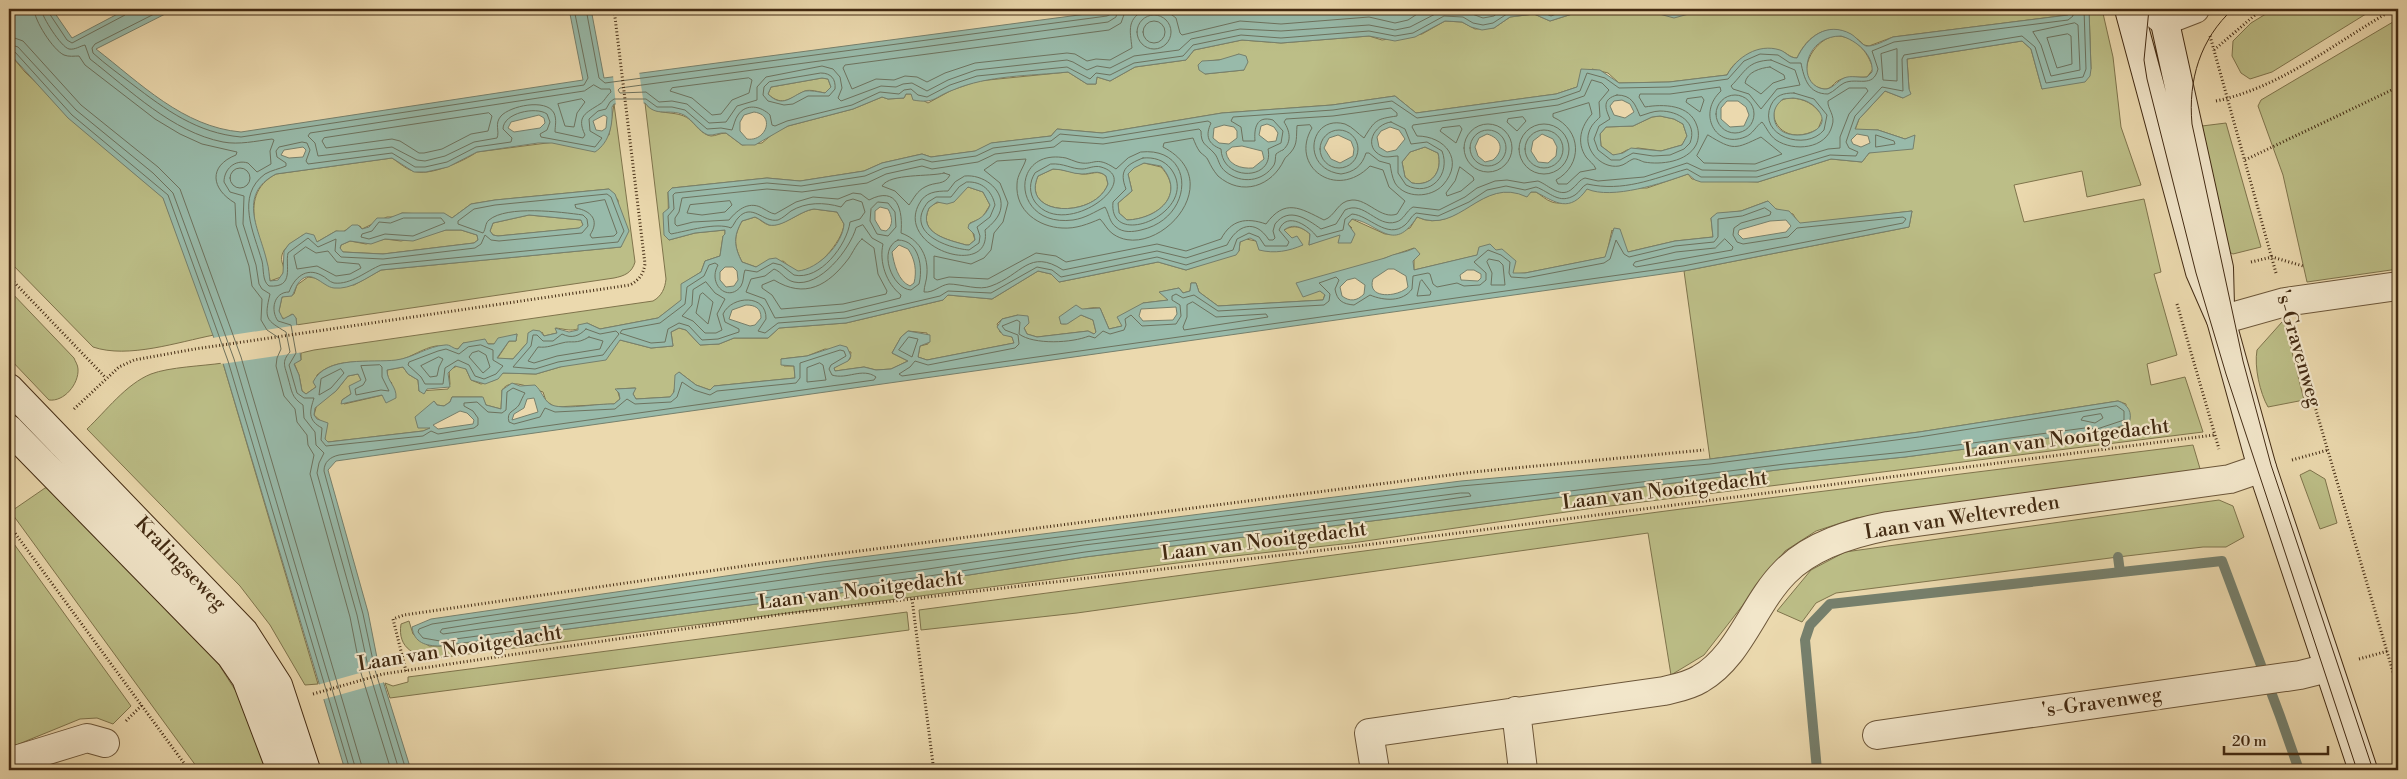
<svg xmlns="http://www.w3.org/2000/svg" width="2407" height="779" font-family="'Libre Bodoni',serif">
<rect width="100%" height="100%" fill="#ebd9ae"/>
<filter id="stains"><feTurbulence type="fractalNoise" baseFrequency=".004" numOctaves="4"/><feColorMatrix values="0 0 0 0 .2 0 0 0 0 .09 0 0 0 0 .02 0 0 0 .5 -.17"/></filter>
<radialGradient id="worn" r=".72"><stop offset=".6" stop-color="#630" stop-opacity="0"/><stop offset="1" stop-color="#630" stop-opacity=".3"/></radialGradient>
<path fill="#bcbe87" stroke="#7f744c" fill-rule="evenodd" d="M1588 9 1705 11 1707 9H2067L2068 15 1893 37 1869 46 1864 45C1840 20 1811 27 1797 58 1789 58 1786 51 1779 51 1757 49 1737 55 1727 75L1669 82 1619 83 1608 73 1592 69 1577 87 1556 94 1416 113 1395 96 1332 105 1222 113 1102 133 1057 129 1051 136 992 143 976 151 931 157 922 154 882 163 864 171 800 181 767 178 672 188 668 192 669 240 695 233 725 230V234L723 236 720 256 705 261 701 272 682 284V300L658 318 600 329 587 323C575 333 570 330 556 328L557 333 544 336 542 332 527 343 513 359H497L509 341H516L517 334 494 344 463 343 458 349C451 349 442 345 436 346 423 348 412 357 399 360 372 366 340 354 317 375L316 387 306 394 302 391 299 375 294 363 301 360V353L314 350 653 301C662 296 665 288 666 279L645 103C655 117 676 109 689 119 695 124 702 135 711 136 716 136 720 133 726 133L742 145 762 143 775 132 788 126 853 109 882 97 888 99 904 98 906 94H911L928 103 952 90 978 81 1068 72 1087 84H1096L1097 77 1110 81 1135 67 1186 60 1194 50 1242 40 1281 43 1369 36 1382 40 1422 34 1445 21 1462 22 1475 29 1494 28 1510 17 1534 14 1550 21ZM1239 54 1244 70 1205 74 1208 61 1228 59Z
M2089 9H2102L2113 57 2121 127 2141 185 2087 197 2082 171 2014 185 2024 222 2144 199 2161 272 2154 274 2177 355 2147 364 2151 385 2185 377 2203 432 1594 508 1352 543 1216 558 437 658C416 657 397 649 401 624L409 621 413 634 429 646H440L930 581 1085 557 1785 469 1905 457 2086 433C2099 435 2112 429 2125 426L2126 404 2118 401 1919 432 1710 459 1684 271 1909 227 1912 211 1799 224 1793 214 1776 209 1768 201 1741 211 1717 214 1711 218 1713 237 1675 241 1628 252 1612 230 1606 257 1525 273 1513 274 1478 255 1414 270V248L1385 258 1320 291 1325 294 1323 300 1218 306 1199 292 1196 283H1191L1190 291 1183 293 1179 288 1160 292 1169 300 1143 303 1122 326 1109 329 1100 308C1084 306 1073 314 1060 323 1069 327 1073 317 1081 315L1093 320 1096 332 1094 334 1088 331 1037 337 1027 334 1018 315 1002 319 997 324 1000 332 1012 337 1014 343 927 360 918 357 920 346 928 344 927 333 908 331 901 337 892 353 908 361 891 369 876 370 864 367 835 371 834 368 850 359 851 352 825 349 807 356 781 359 784 366H794L795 378 714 386 710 390 696 385 679 372 673 394 670 397 636 399 633 394 635 388 617 389 620 399 614 404 555 407 546 401 543 392C530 388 511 377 502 390L501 409 486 405 482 397H452L450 402 444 406 437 405 434 401 429 426 431 428 423 431 328 442 325 440 323 423 314 415 317 404 336 391 348 376 358 374 361 380 351 394 342 400 344 404 383 395 392 383 388 379 387 370 403 367 408 374 418 380 419 391 448 389 450 384 449 370 459 365 466 369 471 380 481 384 495 380 503 373 536 374 560 367 620 340 651 348 673 346 671 332 679 328 686 330 700 345 719 344 734 338H768L779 328 846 323 943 300 948 295 992 299 1038 271 1051 274 1059 282 1158 262 1186 270 1239 251 1240 242 1246 239 1256 241 1259 247 1292 238 1284 230C1294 224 1302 227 1310 234L1309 245 1352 228 1348 224 1352 219 1385 234H1391L1410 228 1417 217C1458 236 1481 175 1527 196L1531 192H1536C1541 195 1546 200 1552 202 1564 206 1581 198 1587 188H1647L1688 174 1692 179 1758 182 1831 159 1862 162 1869 153 1915 136 1905 139 1878 130H1855L1859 119 1885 91 1903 98 1909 89 1907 59 2022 41 2031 49 2042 89 2091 69Z
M2274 9H2374L2272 72 2250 79 2241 73 2232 56 2233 41 2251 23Z
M2398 19V269L2307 282 2283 175 2258 106 2261 100Z
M1835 36C1854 35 1868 51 1873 69L1867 77C1856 78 1846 75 1836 82 1832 86 1829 90 1823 89 1792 82 1810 40 1835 36Z
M9 53 25 72 128 168 163 197 214 335C178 342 128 359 93 347L9 261Z
M822 78 828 79 831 87 825 93C819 92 810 89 805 91 791 97 783 108 768 94L771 87Z
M1789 98C1804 98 1815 104 1823 117L1818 129C1776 152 1759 102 1789 98Z
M614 104 635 262C632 273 624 276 614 278L296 325V318L292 314 285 319 281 317 279 311 282 297 294 294 297 285 308 277 315 278 325 283 354 285 381 270 621 247 618 200 609 189 495 200 471 204 452 218 446 215 402 213 395 217H387L362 229 360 226 350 227 343 232 336 231 317 242 303 235C294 242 279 248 282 262 284 268 285 271 281 277L270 281C265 245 233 197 276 174L392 158C398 162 406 169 413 171 429 177 464 161 477 152L609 135Z
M1660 116 1674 119 1683 124 1687 136 1682 145 1661 151 1638 148 1627 150 1618 155H1613L1601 146 1600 134 1606 127 1633 126 1652 117Z
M2226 123 2261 247 2233 254 2229 252 2202 126Z
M1425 147 1438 153C1443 171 1432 187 1412 183L1405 177 1402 162 1410 152Z
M1144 163 1161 167C1187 195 1157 219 1127 220L1119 213 1118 203 1132 191 1128 174 1134 167Z
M1053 169C1064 169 1072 173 1082 174 1092 175 1097 169 1106 176L1108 184C1095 219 1020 217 1038 176Z
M968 187 983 192 990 205 982 218 970 223 975 240 969 245H966C949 240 917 234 929 208 936 200 946 203 956 198 961 195 963 190 968 187Z
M814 209 837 212 844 224C843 241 814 276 795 271 789 269 788 264 783 261L756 267 742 262C734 246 733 237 742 221L755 217C760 219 764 224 769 225 784 227 799 211 814 209Z
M529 215 581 220 583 225 581 228 498 236 493 235 490 231 493 223Z
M446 230H461L477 235 478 240 474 243 383 254 343 252 340 250 341 245 350 241 366 244 385 239 401 241Z
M9 290 74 358C75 361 78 365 78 369 79 384 64 402 49 400L9 358Z
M2282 322 2285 324 2304 400 2268 407C2260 393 2254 367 2257 350Z
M223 363 318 684 305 685 270 625 240 586 87 429C106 411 126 384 151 374 169 367 203 366 223 363Z
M2193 445 2201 472 1856 518 1816 531 1785 551 1704 655 1671 675 1648 533 1077 613 921 630 919 610 1681 509Z
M2310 470 2325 479 2337 523 2320 529 2300 475Z
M49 487 209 649 239 696 272 770H199L13 515V510L45 488Z
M2219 500 2233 506 2244 537 2226 547H2203L2118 557 1836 593 1816 603 1802 622 1777 611 1811 570 1845 552Z
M9 537 131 706 113 724 97 718 80 719 9 748Z
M907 612 909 630 390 698 385 683 393 686 408 682V677Z"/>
<path fill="#98baaa" stroke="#76806d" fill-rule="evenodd" d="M9 9H52L72 38 127 9H175L96 49C140 83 183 127 241 132L583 80 569 9H591L604 78 1124 9H1588L1550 21 1534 14 1510 17 1494 28 1482 30 1471 27 1462 22 1445 21 1415 37 1395 41 1369 36 1281 43 1242 40 1194 50 1186 60 1135 67 1110 81 1097 77 1096 84H1087L1068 72C1030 76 988 75 953 90 934 97 935 104 913 100L911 94H906L904 98 888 99 882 97 853 109 788 126 755 145H742L726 133C720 132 713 136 708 135 698 131 693 120 684 115 669 108 656 118 645 103L614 104 612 107C613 124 610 142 595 152L552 143H538L477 152 448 167 426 172H414L392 158 276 174C236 195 260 230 267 262 269 268 269 275 270 281L278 280 283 273 284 251 289 244 306 233 314 235 317 242 336 231H345L352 225H358L362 229 369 227 377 218H389L402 213H444L452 218 471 204 495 200 609 189 615 194 629 231 621 247 381 270C368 277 351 290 334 288 322 287 310 265 297 285 295 289 294 293 292 296L282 297 279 311 283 319 293 314 296 318 301 360 294 364 299 375 302 391 306 394 316 387 313 382C326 355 372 363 396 360 413 358 428 346 445 345 450 344 453 349 458 349L463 343 485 339 488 344H494L498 338 517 334 516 341H509L497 358 513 359 527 343 528 333 533 330 540 331 544 336 557 333 555 328 569 332 578 330V325L587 323 600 329 658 318 681 300V284L701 272 705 261 720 256 723 236 725 234V230L695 233 669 240 664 235 663 213 669 208 668 192 672 188 767 178 800 181 864 171 882 163 922 154 931 157 975 151 991 143 1051 136 1057 129 1102 133 1222 113 1332 105 1395 96 1416 113 1556 94 1577 87 1581 69 1600 70 1619 83 1669 82 1727 75C1737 57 1758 43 1780 50 1786 52 1789 58 1797 58 1807 37 1827 21 1851 34 1856 37 1861 44 1866 46 1874 47 1886 40 1893 37L2068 15 2067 9H2089L2091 69 2090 76 2085 82 2042 89 2031 49 2022 41 1907 59 1909 89 1911 94 1903 98 1885 91 1859 119 1855 129 1878 130 1905 139 1915 135 1913 149 1869 153 1862 162 1831 159 1758 182H1701L1695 180 1688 174C1663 183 1612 200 1587 189 1570 213 1556 203 1536 192H1531L1527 197C1481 175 1460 236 1417 217 1393 255 1378 222 1352 219L1348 224 1355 234 1351 243H1338L1340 235 1309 245 1310 234C1302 227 1293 223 1284 230L1292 238 1297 236 1303 245C1289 251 1275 254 1259 250L1256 241 1250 238 1240 242 1239 251 1236 255 1186 270 1158 262 1059 282 1051 274 1038 271 992 299 948 295 943 300 846 323 779 328 768 338H734L719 344 700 345 686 330 679 328 671 332 673 346 651 348 620 340 606 360 560 367 536 374 503 373 498 379 485 384 471 380 466 369 455 366 448 373 450 387 427 389 424 394 419 391 418 380 408 374 403 367 387 370C387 382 397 386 396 398L386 403 382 395 341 404 342 400 351 394 349 386 361 380 358 374 348 376 336 391 315 408 314 415 317 419 328 423 325 439 328 442 423 431 430 428H418L415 417 434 401 437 405 444 406 450 402 452 397H483L486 405 501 409 502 390 512 383 520 386 535 385C542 391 543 399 550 404 560 411 599 403 614 404L620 399 619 393 615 389 636 388 633 394 636 399 670 397 674 392 675 375 679 372 696 385 710 390 714 386 795 378 794 366 781 365V359L807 356 840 345 847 347 851 356 848 361 834 368 835 371 864 367 876 370 891 369 908 361 892 353 901 337 908 331 930 335V342L920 346 918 357 927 360 1014 343 1012 337 1003 335 997 327 1002 319 1018 315 1028 316 1029 323 1024 328 1027 334 1037 337 1088 331 1094 334 1096 332 1093 320 1081 315 1067 324H1061L1059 317 1076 305 1082 309 1100 308 1109 329 1122 326 1117 317 1143 303 1168 300 1159 292 1179 288 1183 293 1190 291 1191 283H1196L1199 292 1218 306 1323 300 1325 295 1320 291 1303 297 1296 283 1385 258C1395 253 1405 253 1415 248L1420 254 1413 261 1414 270 1477 255 1479 247 1490 244 1496 250 1502 249 1516 261 1513 273H1525L1605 257 1614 228 1620 229 1628 252 1675 241 1713 237 1711 218 1717 213 1741 211 1768 201 1776 209 1789 211 1800 223 1912 211 1909 227 1684 271 336 461 328 470 368 612 379 668 411 770H345L223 363 163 198 68 118 9 53ZM1841 36C1856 40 1874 55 1872 72L1867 77C1859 78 1851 75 1844 78 1837 81 1832 90 1824 89 1796 85 1803 36 1841 36ZM822 78 828 79 831 87 825 93C819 92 810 90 805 91 791 96 783 109 768 94L771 87ZM1793 98C1803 99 1811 102 1817 109 1841 135 1773 149 1774 115 1774 108 1778 103 1783 99ZM1622 100 1630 104 1634 112 1625 118 1614 115 1610 106 1614 101ZM1727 101H1738L1746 107 1749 115 1744 126 1730 127 1721 119V108ZM754 112C776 115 766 142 747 139L740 131V122L744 115ZM539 115 544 118 545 123 540 128 514 132 508 128 511 122ZM604 115 607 117 606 128 602 131 596 130 593 121ZM1660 116 1674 119 1683 124 1687 136 1682 145 1661 151 1631 148 1623 153 1613 155 1601 146 1600 134 1606 127 1633 126 1652 117ZM1267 124 1274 127 1278 133 1276 141 1268 142 1259 135 1261 126ZM1224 125 1234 127 1237 131V138L1229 144 1219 143 1213 138 1214 128ZM1390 127 1399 130 1405 139 1396 150 1387 152 1379 147 1377 137 1381 131ZM1487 134C1501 138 1505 150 1493 160L1485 162 1478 156 1475 147 1479 138ZM1542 134 1553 139 1557 147 1556 156 1548 163 1538 162 1531 151 1533 141ZM1857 134 1868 136 1870 143 1861 147 1853 144 1851 140ZM1338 135 1351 141 1354 149 1353 156 1340 163 1331 159 1324 148 1329 138ZM1242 146 1262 151 1264 159 1253 168C1241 169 1228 165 1226 152L1232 147ZM303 147 306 150 303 157 289 158 281 155 284 150ZM1425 147 1438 153C1443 171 1432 187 1412 183L1405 177 1402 162 1410 152ZM1144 163 1161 166C1187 195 1157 219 1127 220L1119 213 1118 203 1132 191 1128 174 1134 168ZM1053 169C1064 169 1072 174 1082 174 1092 174 1098 169 1106 176L1108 184C1095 219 1020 217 1038 176ZM968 187 983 192 990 205C985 217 979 219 969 224L968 228 974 234 975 240 969 245H966C949 240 917 234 929 208L937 202 947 204 954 202ZM880 207 888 209C892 216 894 226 886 231L881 230 875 220V211ZM814 209 837 212 844 224C843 244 818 269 798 271L776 258 769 259 756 267 742 262C734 246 733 237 742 221L755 217C760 219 764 223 769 225 783 228 799 211 814 209ZM529 215 581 220 583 225 579 228 498 236 493 235 490 231 493 223ZM1786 220 1791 226 1786 232 1743 239 1738 234 1739 230 1770 221ZM446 230H461L477 235 478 240 474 243 383 254 343 252 340 248 341 245 350 241 371 244 385 239 413 241ZM899 245 908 249C915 259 917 271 914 283L910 286C898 281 894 264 892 252ZM725 267H733L737 271 738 280 734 286 726 287 720 280V272ZM1388 269H1394L1406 276 1408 287C1399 297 1366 300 1373 279ZM1474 270 1481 274V278L1478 281 1461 280 1460 275 1467 270ZM1355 278 1365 285 1364 294C1357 301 1350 302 1342 296L1340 287 1347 280ZM746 305C755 305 761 308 761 318L755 325 750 326 729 319 732 310ZM1176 307 1177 314 1173 320 1143 321 1139 316 1141 309ZM534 398 538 412 512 420 514 414 524 408 527 399ZM460 411 467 413 474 420 473 424 438 429 433 425Z
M1641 9H1707L1674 18Z
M1239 54 1246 56 1248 62 1244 70 1205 74 1199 70 1198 65 1202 61 1219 60Z
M2118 401C2128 404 2133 413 2129 423L2099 434 2086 433 1905 457 1785 469 1085 557 930 581 440 646C426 646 414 643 412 627L431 619 822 562 1461 481 1710 459 1919 432Z"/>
<path fill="#ebd9ae" d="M639 71 644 106H616L613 75Z
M298 325 304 352 221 364 212 338Z
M381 667 385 682 321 700 317 685Z"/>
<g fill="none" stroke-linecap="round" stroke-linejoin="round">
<path stroke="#6d725e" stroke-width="1" d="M34 9C34 20 53 50 64 55 69 57 74 56 79 56L85 65 155 119 180 134 202 144 237 152 236 155C208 166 211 189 235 203L236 225 249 266 252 286 262 299 261 320 267 330 279 338 281 349 277 358 276 366 284 396 295 409 297 422 307 435 308 445 314 455 310 474 350 617 361 673 391 770
M41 9C42 17 61 47 69 49 75 50 80 46 85 45L90 59C130 90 172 132 223 142 239 145 256 141 272 139L274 140 270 151 271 164 257 172 248 163C235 159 224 169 224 182L230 192 244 196 243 224 256 265 259 284 262 289 270 294C264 319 266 320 286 332L290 352C281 362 285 366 288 378 292 391 291 397 303 405L304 418 315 432 316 445 324 453 319 463 317 473 357 615 369 671 399 770
M48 9 49 13 67 40 72 43 125 15 128 9
M164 9 95 44 92 48 93 53C105 64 119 74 132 84 166 110 197 133 241 137L584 85 588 78 574 9
M586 9 599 78 605 83 1107 16 1111 14 1112 9
M1118 9 1116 17 1108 22 620 88 618 90 620 93 646 92 659 102 672 101 687 104 709 123 726 122 737 106 757 100V87L766 77 822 66 833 69 840 77 842 88 838 98 841 101 881 86 896 87 903 84 912 83 927 91 948 80 976 70 1067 60 1073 62 1087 70 1097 66 1110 68 1134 56 1179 50 1191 39 1240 29 1281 31 1369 25 1395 30 1410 27 1443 10 1464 11 1483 18 1494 16 1502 9
M1126 9 1121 23 1109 30 845 65 843 68 852 89 876 79 894 80 905 76 917 77 927 82 945 73 975 63 1067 53 1075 54 1087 61 1096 59 1110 60 1132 48C1130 30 1126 18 1147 9
M1164 9 1176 18 1180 33 1182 35 1240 21 1281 24 1369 17 1395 23 1408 20 1425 9
M2072 9 2073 16 2068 20 1894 42 1872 51 1878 69C1873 89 1857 77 1844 83 1838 86 1835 91 1828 94 1808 94 1804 78 1801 63H1790L1778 55 1760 54 1744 61 1728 79 1670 87 1619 88 1605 78 1587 73 1580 91 1557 99 1417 118 1392 101 1333 110 1233 117 1231 121 1241 127 1243 141H1255C1254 129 1256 115 1273 120L1283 131 1281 143 1268 149C1275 181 1222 182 1221 149 1208 144 1205 136 1211 123L1208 121 1103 138 1060 134 1051 141 993 148 976 156 932 162 922 159 884 168 865 176 801 186 767 183 675 193 673 195 674 209 668 216 669 232 671 234C687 231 717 222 731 228 734 225 735 221 738 218 752 202 763 223 778 220 783 218 787 214 791 211 806 202 824 202 841 207L846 201 853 199 862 202 865 212 860 219 850 222C847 245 820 281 794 275L781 265 773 263 757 272 745 270C743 275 744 281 741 286 729 303 707 285 718 265L715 263 709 265 704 276 687 287 685 304 660 323 622 330 620 333 651 343 665 342 668 329 679 323 689 326 702 340 718 339 739 332V329L725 322 723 314C732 295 767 294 766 319L758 331 765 333 778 323 846 318 940 296 948 291 991 293 1037 267 1052 270 1061 277 1157 257 1186 265 1233 250 1237 239 1249 233 1259 237 1265 246H1287L1289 242 1279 230C1287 210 1310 227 1317 237L1343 230 1345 219 1352 214C1369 215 1387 240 1405 225 1409 222 1411 216 1416 213L1438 216 1469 202 1487 190 1506 186 1525 190 1536 187C1550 192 1559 205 1575 195 1580 192 1582 186 1587 184 1624 192 1652 179 1687 169L1701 177H1757L1830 155 1856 156 1858 152 1849 148 1846 142 1855 116 1882 87 1903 91 1902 59 1904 55 2022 36 2035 47 2046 83 2083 77 2086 69 2084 9
M1137 32a17 17 0 1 1 34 0a17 17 0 1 1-34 0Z
M1143 32a11 11 0 1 1 22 0a11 11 0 1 1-22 0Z
M2075 23 2078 25 2080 70 2051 76 2041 45 2033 32Z
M2068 34 2071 36 2072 64 2057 68 2047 38Z
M9 36 23 41 81 105 158 167 180 189 241 357 363 770
M9 44 18 47 76 110 153 173 173 193 234 359 356 770
M1897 49V81L1883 80 1881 54Z
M9 50 15 52 72 115 168 195 228 361 350 770
M1771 60 1795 70 1800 85 1777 89 1761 109 1749 94 1733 89 1731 86C1746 71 1747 61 1771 60Z
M1770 67 1784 75 1785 79 1773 83 1761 94 1745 83C1747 72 1760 68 1770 67Z
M821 73C831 73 836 79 835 89L829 96H808L793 104 784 105 768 101 763 95 764 87 769 82Z
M749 78 752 80 749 93 732 100 721 114 712 115 692 98 670 91 672 88Z
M1592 80 1602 83 1609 90 1599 102 1600 117C1596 121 1591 125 1589 132 1583 149 1601 169 1619 166 1625 165 1628 161 1633 159 1636 158 1641 161 1644 162 1661 165 1687 162 1696 145 1699 139 1699 132 1697 126 1690 104 1663 104 1645 107L1639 97 1640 94H1670L1720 87 1721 91C1697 113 1715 149 1745 137 1753 134 1756 126 1762 122 1767 128 1769 135 1776 140 1794 152 1826 149 1832 126 1836 115 1827 109 1828 101L1849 88H1866L1868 91 1849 114 1840 137V148L1828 149 1756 171 1702 170 1687 163 1644 177 1598 181 1585 178C1579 180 1578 184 1573 188 1561 200 1549 185 1538 181L1524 183 1507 180 1495 181 1477 188 1465 197 1439 210 1413 207C1406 211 1404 220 1396 222 1377 228 1364 200 1345 210L1336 224 1321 229C1307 219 1289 206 1275 224L1273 231 1275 238 1273 240H1269C1255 218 1237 225 1227 245L1186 258 1157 251 1063 270C1029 248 1022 275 991 286 980 291 961 284 949 284 940 285 934 293 924 292 924 286 927 280 927 273 928 254 918 239 901 233 903 211 898 185 869 200L861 194 853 193 838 199 813 197 796 202 775 214C770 213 768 211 764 209 750 200 738 209 729 220L693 222 677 226 675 224V218L679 212 682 198 767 189 802 192 867 183 886 174 922 166 932 169 978 162 995 154 1054 147 1062 141 1103 144 1199 129 1201 131C1201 145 1206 144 1214 153 1219 158 1218 166 1226 172 1241 184 1263 182 1274 165 1276 161 1275 157 1276 154 1277 153 1282 150 1283 150 1292 142 1290 131 1284 122L1286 119 1333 116 1391 108 1397 113V116C1376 119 1375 120 1364 138 1358 134 1353 127 1345 124 1309 114 1300 169 1341 174 1354 172 1362 166 1366 153H1369L1379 161 1390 164C1391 170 1392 177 1395 183 1405 199 1431 198 1443 185 1465 160 1445 136 1417 136L1412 127 1413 125 1558 105 1584 96Z
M594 85 601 89H610L611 92C607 95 604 102 600 104 586 113 576 116 585 135L583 138 555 132C555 126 557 120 554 113 546 98 510 106 501 116 494 124 500 131 497 138L474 142 445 156 425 161 417 160 392 147 318 156 315 143 308 136 310 133 584 91Z
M1794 93 1814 99 1827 115 1824 130C1806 152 1757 136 1771 105 1776 95 1783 93 1794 93Z
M1716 114a19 19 0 1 1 38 0a19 19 0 1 1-38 0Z
M1617 95C1632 95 1635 104 1640 116 1647 114 1653 111 1660 111 1678 111 1698 122 1690 143L1684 149 1670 155 1653 156 1633 153 1620 160H1611L1598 150 1594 139 1599 126 1610 119C1605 108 1602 99 1617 95Z
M1702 97 1704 100 1700 112 1686 102 1687 99Z
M582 99 585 102 577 113 574 127 565 126 558 104Z
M1589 103 1592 114C1581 126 1576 142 1586 157 1589 161 1594 164 1596 169L1580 172 1567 184H1558L1556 180C1583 165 1582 130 1553 117V114Z
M489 113 492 116 488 131 471 134 442 149 424 153H419L400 141 392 139 326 148 322 141 324 138Z
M1523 117 1526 121 1517 131 1507 122 1508 119Z
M1391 122 1405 129 1411 144 1427 142 1442 151C1451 174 1431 198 1406 185L1398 173V156C1393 156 1387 158 1382 156 1362 147 1374 124 1391 122Z
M1464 148a24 24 0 1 1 48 0a24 24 0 1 1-48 0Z
M1519 149a25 25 0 1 1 50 0a25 25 0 1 1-50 0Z
M1310 125 1312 128C1289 166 1336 201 1370 166L1383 170 1389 187 1405 201 1397 214C1381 220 1368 199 1352 200 1337 201 1336 216 1324 220 1300 208 1285 198 1266 224 1246 217 1231 220 1221 239L1186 251 1157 244 1066 262 1056 256 1036 253 988 279 949 277 937 280 934 278V256L971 264 984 258 991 250 994 233 1003 222 1008 203 1000 183 984 170 997 161 1026 159C1024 167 1017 175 1017 184 1015 211 1039 227 1062 228 1076 229 1088 224 1100 219 1105 224 1107 230 1113 234 1155 263 1231 182 1163 147L1164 143 1193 138C1195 143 1197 148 1200 152 1203 155 1207 157 1208 160 1211 166 1213 170 1218 176 1242 197 1272 186 1284 160 1285 157 1289 155 1291 152 1298 144 1296 136 1297 126Z
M1460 126 1462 129 1456 143 1440 131 1442 128Z
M1320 149a19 19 0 1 1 38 0a19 19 0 1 1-38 0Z
M1470 148a18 18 0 1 1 36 0a18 18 0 1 1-36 0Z
M1525 149a19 19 0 1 1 38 0a19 19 0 1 1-38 0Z
M1708 135C1734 151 1735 149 1761 137L1782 154 1755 164 1704 163 1697 156Z
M1876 135 1894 141 1895 144 1876 147Z
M1141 152C1196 146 1195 218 1141 230 1133 232 1123 233 1116 227 1109 222 1109 213 1105 207 1094 212 1086 218 1073 220 1011 228 1009 147 1066 158 1070 159 1073 161 1077 162 1095 167 1094 154 1116 169L1128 158Z
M1143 158C1154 157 1164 160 1171 169 1202 211 1108 252 1113 202L1126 189C1119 171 1125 165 1143 158Z
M1051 164C1064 163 1071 169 1082 169 1088 169 1094 165 1101 167 1146 180 1064 241 1035 202 1029 193 1029 182 1035 173Z
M1460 167 1473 177 1474 180 1461 191 1447 196 1446 193 1455 181Z
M230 178a10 10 0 1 1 20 0a10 10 0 1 1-20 0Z
M944 173 950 175C944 186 936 181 925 187 917 191 914 198 909 205L895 191 882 186C890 173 930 177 944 173Z
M965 176C982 174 1003 188 1001 207 1000 217 992 224 985 230 993 280 895 248 919 204 925 192 936 191 948 191L955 182Z
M967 182C982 181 992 191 995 205L990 217 977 227 980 236 979 243 969 250C946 248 904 232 928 202L936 197H951L959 187Z
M605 200 617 233 614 236 592 238 590 235C600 220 591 211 576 208L575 205Z
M730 201 732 205 725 212 702 215 687 213 690 205Z
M878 202 888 203 895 212 896 227 888 236 877 234 870 221 871 209Z
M1765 208 1771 212 1770 215 1741 223 1734 228 1733 235 1737 242 1743 244 1788 237 1797 228 1903 217 1906 219 1903 223 1683 266 902 376 899 374 910 367 915 361 928 365 1015 348 1019 344 1018 335 1005 330 1002 326 1017 320 1020 322 1019 334C1034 345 1072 343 1089 336L1095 338 1103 331 1110 334 1124 330 1126 325 1125 319 1131 315 1142 326 1176 324 1181 316 1180 305 1172 300V296L1176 294 1183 298 1194 295 1218 311 1324 305 1329 301 1330 294 1319 283 1336 277 1339 280 1335 289C1337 301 1343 304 1354 305L1370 295C1384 301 1403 302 1412 289L1413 276 1428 273 1430 274 1433 284 1437 287 1457 283 1464 286 1480 285 1486 280V273L1474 262 1488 250 1501 255 1510 262 1509 273 1511 277 1526 278 1604 263 1610 259 1616 240 1624 254 1629 257 1675 246 1714 242 1718 237V219L1742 216Z
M404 218H441L445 223 413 236 385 234 369 239 361 237 362 234 372 231 379 222 390 223Z
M863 225 872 238 883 244C879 262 886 283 901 295L900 298 844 312 775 318 765 299 746 292 751 279 765 276 774 269C782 272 785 280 794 282 820 288 850 249 856 228Z
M862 239 874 248 878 274 887 291 886 294 843 304 781 309 772 295 762 288V285L774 280C805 299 828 286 849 258 853 252 857 243 862 239Z
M1725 239 1733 247 1732 250 1636 267 1633 265 1635 262 1676 252 1715 248Z
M898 240C920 240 923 269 919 284L911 290C892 289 877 249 898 240Z
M306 247 316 253 328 251 337 262 359 264 361 268 350 274 336 276 317 266 297 269 294 256Z
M1489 259 1499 261 1503 265 1505 285H1491L1492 273 1487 262Z
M1422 280 1431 292 1430 295 1417 296 1420 282Z
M706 282 715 293 725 299 717 314 722 330 716 333H705L693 321 682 316 692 305 693 290Z
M703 293 713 302 708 324 696 313 700 295Z
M1193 302 1216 317 1266 314 1268 317 1184 330 1183 327 1187 317V305Z
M586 329 600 334 616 331 619 334 603 355 558 362 535 369 513 367 531 346 533 335H537L543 341H553L562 334C572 339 579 336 586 329Z
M589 337 603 341 600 349 557 356 534 363 528 361 538 347C548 348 553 345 562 343 572 340 576 345 589 337Z
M909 337 918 339 912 357 899 350Z
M481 345 493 350V360L503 366 496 374 484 379 475 376 469 365 458 360 445 368 443 384H425L421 377 408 365 409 362 438 351 446 349 459 354 468 347Z
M479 351 486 355 490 367 483 373 469 357 472 353Z
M439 357 443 359 439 367 437 376 430 377 421 366Z
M820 363 823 365 826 380 807 382V368Z
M380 365 382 367V377L389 391 381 390 356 395 355 389 363 385 366 380 361 366Z
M341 369 344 373 331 388 319 395 321 379Z
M2117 406 2124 411V420L2097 429 2085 428 1905 452 1785 464 1085 552 929 576 440 641 423 638 418 632 419 629 432 624 823 567 1461 486 1710 464 1919 437Z
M2101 414 2103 418 2095 423 2081 420 2083 417Z
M1461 493H1469L1471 496 1352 513 1084 545 928 569 443 634 440 632 442 629 480 623 824 574Z
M406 770 375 670 363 614 324 471C324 462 330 457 339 455L874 380 876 377C862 367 847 380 832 375L829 369 831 365 846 356 844 351 840 350 800 363V378L796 383 717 391 710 395 694 390 682 382 677 397 671 402 635 404 627 399 615 409 555 412 545 408 540 417 514 424 509 422C506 411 514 412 519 405 521 401 523 396 525 393L513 388 507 392 506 410 502 413 488 412 477 402 464 403V406L473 411 478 418V425L474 428 438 434 431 431 423 436 326 446 321 440 322 428C307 420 310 411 314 398H304L297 393 289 365 296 353 291 325 278 321C270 310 274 292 289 292 294 278 306 267 321 275 326 277 329 282 334 283 351 285 366 271 381 265L618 242 624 231 611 197 607 194 495 205 474 209 458 221V224L483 233C486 229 485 223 489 220 507 205 561 212 583 215L587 219 588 226 582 233 499 241 491 240 485 235 481 244 475 248 383 259 341 257 335 251 336 239 318 247 308 238 288 253C285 266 295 288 269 286 262 281 264 269 262 261 254 233 235 196 265 174 272 170 279 169 286 166V163L277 157 276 151 279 147 302 142 307 143 310 150 306 161 308 164 392 153 415 167H425L447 162 476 147 511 142 512 138 503 129C503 113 536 106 547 114L550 122 547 130 540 134 541 137 595 147 602 138 590 131 589 119 598 111 606 109 610 102 614 99H646L657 107H672L685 110 707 129 721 128 732 130C734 125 735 119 738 115 746 103 761 106 770 115L772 125 775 126 787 121 852 105 880 92 899 94 904 90 911 89 918 95 927 97 950 85 977 76 1067 67 1090 79 1096 73 1110 75 1134 63 1183 56 1193 45 1241 35 1281 38 1369 31 1395 36 1413 33 1444 16 1463 17 1473 23 1483 25 1493 23 1510 12 1535 9 1551 16 1569 9"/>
<path stroke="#76806d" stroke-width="10" d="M2118 557 2120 572
M1817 770 1805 640 1810 625 1830 604 2222 561 2280 716 2299 770"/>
<g stroke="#6c5639" stroke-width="30">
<path id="street" d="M2149 9 2164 21 2195 9
M2221 320 2285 302 2398 286
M1516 711 1523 770
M1877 735 2300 675 2328 668
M9 762 87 738 105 743
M1375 770 1369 733 1664 691C1676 688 1689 686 1700 679 1740 656 1753 604 1785 572 1811 545 1852 533 1888 526L2230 479 2262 468"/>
</g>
<g stroke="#422a12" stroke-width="30">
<path id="secondary" d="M2129 9 2200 272 2221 320 2262 468 2363 770
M2162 9 2219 268 2220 306
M9 388 244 632 278 685 306 770
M9 429 231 656 246 678 281 770"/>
</g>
<path stroke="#422a12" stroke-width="3" stroke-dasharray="1 2.5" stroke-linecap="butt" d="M2210 36 2276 273
M2214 50 2262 9
M2216 101C2282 87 2336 42 2394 9
M2245 160 2398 87
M2251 262 2272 257 2303 266
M9 277 106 378
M2177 304 2219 449
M2293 332 2398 689
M74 409 119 367 134 360 195 349 630 285C639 280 643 275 645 264L614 9
M2292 460 2328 450
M9 525 189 770
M912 599 933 764 938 770
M2359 659 2388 651
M406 671 393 619 404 615 758 564 1473 472 1704 450
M313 694 383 674 784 614 1358 546 2214 435
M126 721 142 705"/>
<use href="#street" stroke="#f2e6ca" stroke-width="28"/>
<use href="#secondary" stroke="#f2e6ca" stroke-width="28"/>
<path stroke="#422a12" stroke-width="1" d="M2149 9 2144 60 2147 79 2196 273 2226 374 2357 770
M2233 9C2200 39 2188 80 2192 124L2243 361 2271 465 2373 770"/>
</g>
<g text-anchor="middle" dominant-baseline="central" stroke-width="4.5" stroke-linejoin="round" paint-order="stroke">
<g font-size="20" fill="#422a12" stroke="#f2e6ca">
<text transform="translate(2298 349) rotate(74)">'s-Gravenweg</text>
<text transform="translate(2067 439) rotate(-7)">Laan van Nooitgedacht</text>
<text transform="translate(1665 491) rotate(-7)">Laan van Nooitgedacht</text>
<text transform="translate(1962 518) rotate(-9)">Laan van Weltevreden</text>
<text transform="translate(1264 542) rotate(-7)">Laan van Nooitgedacht</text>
<text transform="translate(180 564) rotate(46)">Kralingseweg</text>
<text transform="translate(861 591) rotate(-7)">Laan van Nooitgedacht</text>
<text transform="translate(460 649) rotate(-9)">Laan van Nooitgedacht</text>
<text transform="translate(2102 703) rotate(-8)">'s-Gravenweg</text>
</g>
</g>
<rect width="2407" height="779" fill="none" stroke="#ebd9ae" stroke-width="30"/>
<rect x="10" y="10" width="2387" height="759" fill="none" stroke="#422a12" stroke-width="2.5"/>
<rect x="15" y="15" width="2377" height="749" fill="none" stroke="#422a12"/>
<path d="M2224 746v8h104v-8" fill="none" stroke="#422a12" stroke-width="2.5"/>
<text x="2232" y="746" font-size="15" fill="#422a12" stroke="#f2e6ca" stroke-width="4" paint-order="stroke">20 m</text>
<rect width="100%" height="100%" filter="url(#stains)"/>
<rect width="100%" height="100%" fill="url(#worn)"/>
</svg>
